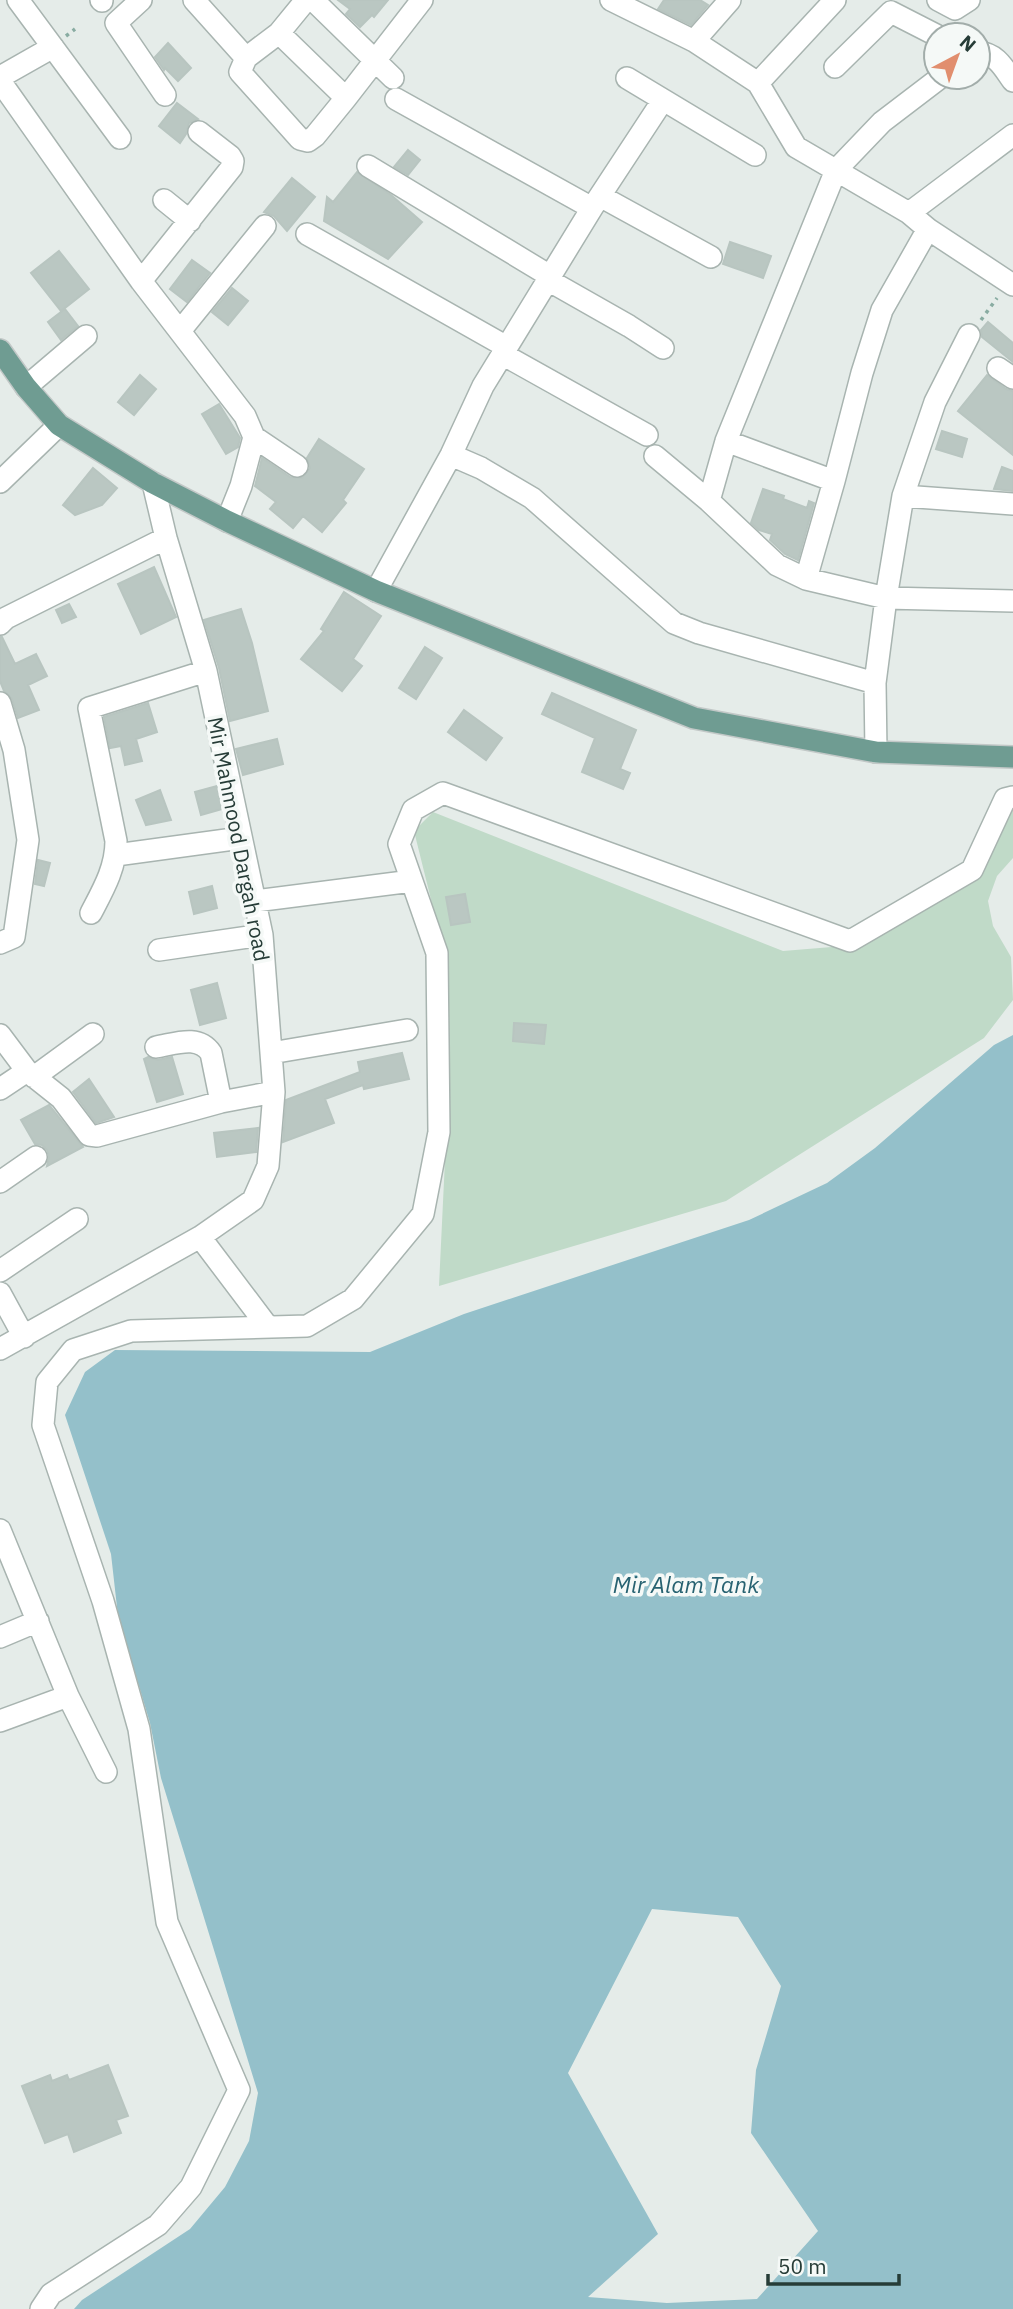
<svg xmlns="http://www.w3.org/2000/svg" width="1013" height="2309" font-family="'IBM Plex Sans',sans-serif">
<rect width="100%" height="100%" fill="#e5ece9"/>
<path fill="#c0dac8" d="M1013 802V858L997 876 988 901 993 926 1011 957 1013 1000 984 1038 726 1201 439 1286 449 1076 446 960 414 831 433 812 783 951 856 945 975 874Z"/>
<path fill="#94c0ca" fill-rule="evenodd" d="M1013 1035V2309H74L82 2300 190 2229 225 2187 249 2141 258 2093 161 1778 150 1723 118 1616 111 1554 65 1415 85 1372 115 1350 370 1352 464 1314 749 1220 827 1183 875 1148 994 1045ZM652 1909 738 1917 781 1986 756 2070 751 2133 818 2231 757 2299 667 2303 588 2297 658 2234 568 2073Z"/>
<path fill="#bac7c2" stroke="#b8c5c0" stroke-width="2" d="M338 0H388L374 17 372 15 360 27 346 14 350 9Z
M664 0H700L708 5 691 25 658 9Z
M168 43 191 68 178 81 165 68 164 70 155 57Z
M177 103 198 119 189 123 186 134 180 143 159 126Z
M408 150 420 160 408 175 394 167Z
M357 172 391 195 422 222 388 259 324 221 327 197 333 202Z
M292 178 315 197 287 231 274 216 264 212Z
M730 242 771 256 763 278 723 264Z
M59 251 89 289 61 311 31 273Z
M192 260 210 273 187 302 170 289Z
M232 288 248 301 228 325 212 312Z
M65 309 78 326 61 340 48 322Z
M988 322 1013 343V362L982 337 981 330Z
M140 375 156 389 134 415 118 402Z
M987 375 1006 389 1013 391V455L958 411Z
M219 404 240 438 238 447 226 454 202 414Z
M942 431 967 439 962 457 936 449Z
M319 439 364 469 343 500 346 503 322 532 303 516 293 528 270 509 276 502 255 486 262 458 290 477 302 478 310 468 307 458Z
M1002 467 1013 471V491L994 489Z
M93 468 117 488 102 505 75 515 63 505Z
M763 489 784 496 783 499 807 508 809 501 814 503 798 560 785 554 770 540 772 534 759 530 751 523Z
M154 567 176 617 141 634 118 584Z
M344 592 381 616 353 659 362 666 342 691 301 659 324 631 321 629Z
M69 604 76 617 62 623 56 610Z
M241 609 252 643 268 711 230 721 219 668 204 620Z
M0 637H2L15 664 36 654 47 676 28 685 39 710 18 718 12 699 4 691 0 681Z
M425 647 442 658 416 699 399 688Z
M552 693 636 730 620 769 630 773 623 789 582 772 595 738 542 714Z
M148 703 157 732 136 739 142 761 125 765 121 746 110 748 104 717Z
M464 710 502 738 486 760 448 732Z
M277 739 283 764 243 775 236 749Z
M217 786 222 809 201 815 195 792Z
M160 790 171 820 146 825 136 800Z
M38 860 50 863 44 886 35 884Z
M212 886 217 908 194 914 189 892Z
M465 894 470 922 451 925 446 897Z
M217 983 226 1018 200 1025 191 990Z
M514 1023 546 1025 544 1044 513 1041Z
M402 1053 409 1079 364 1089 363 1085 325 1099 334 1123 283 1142 286 1100 360 1072 358 1062Z
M148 1057 158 1060 172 1057 183 1094 157 1102 144 1059Z
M89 1079 114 1117 96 1123 73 1092Z
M49 1105 83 1147 47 1166 49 1157 47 1150 42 1145 35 1144 21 1120Z
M258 1128 256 1152 217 1157 214 1133Z
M108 2065 128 2116 116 2120 121 2133 74 2152 68 2134 45 2143 22 2086 50 2075 52 2081 67 2075 69 2080Z"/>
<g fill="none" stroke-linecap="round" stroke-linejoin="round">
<g stroke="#a8b4b0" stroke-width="24">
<path id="minor" d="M18 0 120 138
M101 0 102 1
M141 0 116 23 165 95
M194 0 246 58 240 72 300 139 308 141 315 136 346 98 422 0
M313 0 393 78
M611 0 694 41 758 83 796 147 909 213 928 229 1013 285
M938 0 955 9 969 0
M279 33 346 98
M694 41 730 0
M978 52C997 54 1003 67 1013 81
M246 58 279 33 306 0
M835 67 891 12 936 35
M0 77 53 47
M627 78 755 155
M0 81 141 281 245 416 254 437 241 486 227 521
M758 83 835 0
M368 166 550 276
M600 196 711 257
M164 200 190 221
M592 208 663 100
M909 213 1013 135
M307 234 507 347
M548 280 629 326 663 348
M141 281 232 167 233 161 230 156 199 132
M180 331 265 226
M502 354 647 435
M998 368 1013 378
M26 387 86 336
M254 437 297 466
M726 441 834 481
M451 455 481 468 532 498 674 623 699 633 875 683
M655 456 709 501 777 565 806 579 886 598 1013 601
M0 482 59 425
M903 496 1013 504
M709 501 726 441 836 170 882 122 941 77
M806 579 834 481 862 373 882 310 928 229
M376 591 451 455 483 386 592 208 396 99
M0 624 6 618 166 538
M0 703 14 750 28 840 14 937 0 943
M876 752 875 683 886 598 903 496 935 402 969 335
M116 855 241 838
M255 901 412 881
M91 913C103 890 116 868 116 841L89 708 206 671
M159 950 262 935
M0 1035 27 1071 61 1098 89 1135 97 1136 221 1102 274 1092
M156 1047C175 1044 198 1034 211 1053L221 1102
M271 1053 407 1030
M34 1077 93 1034
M0 1089 27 1071
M0 1182 36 1157
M200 1237 268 1327
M0 1271 77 1219
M0 1293 24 1337
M0 1349 200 1237 253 1200 268 1166 274 1092 262 935 206 671 166 538 153 483
M0 1530 68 1696 106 1772
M0 1637 38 1621
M0 1721 68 1696
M41 2309 51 2294 158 2225 191 2187 239 2090 167 1922 139 1729 103 1601 43 1425 47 1382 73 1350 131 1331 307 1326 353 1299 423 1214 439 1132 437 953 399 844 413 810 443 793 850 941 972 870 1005 799 1013 797"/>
</g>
<g stroke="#c2c8c7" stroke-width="24">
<path id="major" d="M0 350 26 387 59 425 153 483 227 521 376 591 694 718 876 752 1013 757"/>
</g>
<path stroke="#89aca2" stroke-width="3.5" stroke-dasharray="3.5 5" stroke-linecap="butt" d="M66 36 75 29
M981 320 997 298"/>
<use href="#minor" stroke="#fff" stroke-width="21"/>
<use href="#major" stroke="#6f9c92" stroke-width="21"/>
</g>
<g text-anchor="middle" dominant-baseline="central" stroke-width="7" stroke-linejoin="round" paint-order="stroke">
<g font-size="21" fill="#263c37" stroke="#f5f9f7">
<text transform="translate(239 839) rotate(79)">Mir Mahmood Dargah road</text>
</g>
<g font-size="23" font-style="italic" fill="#276271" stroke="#f5f9f7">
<text x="686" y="1584">Mir Alam Tank</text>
</g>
</g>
<g transform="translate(957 56) rotate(41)"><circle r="33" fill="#f5f9f7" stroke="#a2adaa" stroke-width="2"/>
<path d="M0-5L12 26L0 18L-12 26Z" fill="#e18e6e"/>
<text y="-10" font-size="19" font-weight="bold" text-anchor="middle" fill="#263c37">N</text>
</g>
<path d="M768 2274v10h131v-10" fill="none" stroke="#263c37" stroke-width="3.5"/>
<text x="778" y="2274" font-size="21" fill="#263c37" stroke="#f5f9f7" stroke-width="5" paint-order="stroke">50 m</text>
</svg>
